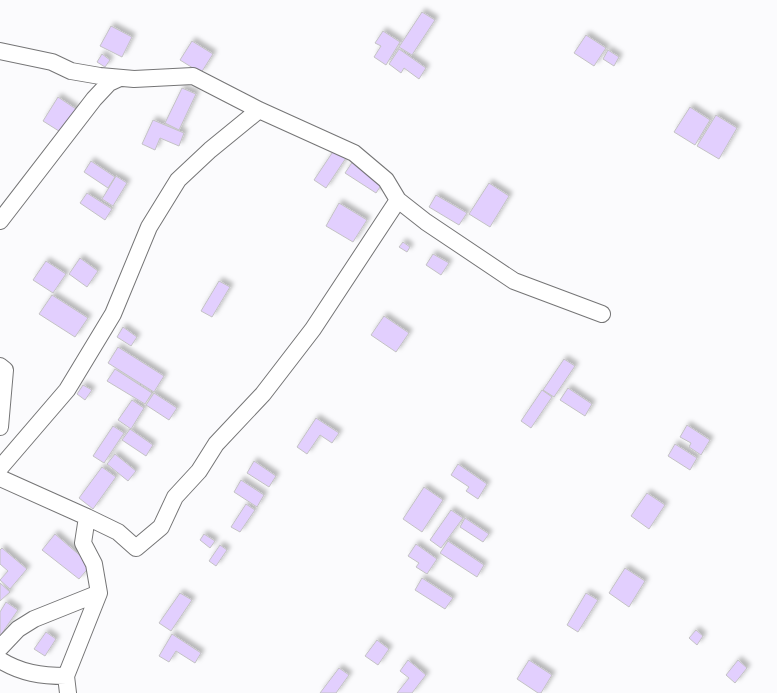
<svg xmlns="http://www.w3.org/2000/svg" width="777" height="693" font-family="'Space Grotesk',sans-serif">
<defs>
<filter id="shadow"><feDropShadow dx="3.5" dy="-3.5" stdDeviation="2" flood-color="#0004"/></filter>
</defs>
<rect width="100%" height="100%" fill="#fbfbfd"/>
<path fill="#e2cffe" stroke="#c3c2c4" filter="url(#shadow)" d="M422 12 435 20 412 55 399 47Z
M111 26 132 37 122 57 100 46Z
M383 31 400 42 386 65 374 57 381 46 375 43Z
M586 35 606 48 594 66 574 53Z
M192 41 213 54 201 73 180 60Z
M399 49 426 68 419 79 404 68 401 73 389 64Z
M608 50 619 57 614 66 603 59Z
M102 54 110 60 105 67 97 62Z
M182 88 196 94 179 130 165 123Z
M58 97 76 109 62 133 43 121Z
M690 107 710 120 695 145 674 132Z
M716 115 737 128 719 159 697 146Z
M153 120 184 133 179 146 160 138 155 150 142 144Z
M334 150 346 158 326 188 314 180Z
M91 161 115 177 108 188 84 172Z
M353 161 384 181 376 193 345 173Z
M116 176 127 183 113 206 102 199Z
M489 183 509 196 490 227 469 214Z
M87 193 112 209 105 220 80 203Z
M436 195 467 213 459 225 429 207Z
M339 203 367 220 353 242 326 226Z
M403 242 410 247 407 252 399 247Z
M433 254 449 263 441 275 426 265Z
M80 258 98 271 87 287 69 274Z
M46 261 66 274 53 293 33 280Z
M219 281 230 287 212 317 201 311Z
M52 295 88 318 75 337 39 314Z
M384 316 409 333 396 352 371 335Z
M123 327 137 337 131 346 117 337Z
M118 347 164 376 154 392 108 363Z
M564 359 575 366 554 397 543 390Z
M115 369 152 393 145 404 107 381Z
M83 385 92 390 85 400 77 394Z
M568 388 592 404 585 416 560 400Z
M542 390 552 397 531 428 521 421Z
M154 393 177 408 169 420 146 405Z
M132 400 144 408 131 429 118 420Z
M316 418 339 433 332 443 320 435 307 454 297 447Z
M687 425 710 440 701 455 689 447 691 443 680 437Z
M113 426 124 433 104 463 93 456Z
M130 429 153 445 146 456 122 440Z
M675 444 697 458 690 470 668 456Z
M115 454 136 471 128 481 107 464Z
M254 461 276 476 269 487 247 473Z
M458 464 487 484 478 499 466 491 469 487 451 475Z
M102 467 116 477 93 509 79 498Z
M241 480 264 495 257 507 234 492Z
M424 487 443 500 422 532 403 519Z
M647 493 665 505 649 529 631 516Z
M246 504 255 510 240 532 231 527Z
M451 510 463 518 441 548 430 540Z
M465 518 489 534 483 542 460 527Z
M55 534 91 565 79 579 42 550Z
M204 534 215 541 210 548 200 540Z
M448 541 484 565 477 577 440 553Z
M416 544 437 559 427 574 416 567 419 563 408 556Z
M220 545 227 550 216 566 209 561Z
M2 548 27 569 10 589 0 580 8 571 0 564V550Z
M625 568 645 581 629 607 609 593Z
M422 578 453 598 445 609 415 590Z
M0 583 10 592 0 601Z
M180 593 192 600 171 631 159 623Z
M586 593 598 600 578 632 567 625Z
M6 602 18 610 0 636V612Z
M696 630 703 636 697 645 689 638Z
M46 632 56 639 45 656 34 649Z
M172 634 201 653 195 663 176 651 169 662 159 656Z
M377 640 389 649 378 665 365 656Z
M408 660 426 675 412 693H397L409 678 400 671Z
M529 660 552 675 541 693H538L517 679Z
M738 660 747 668 735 683 726 675Z
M339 668 349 675 336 693H320Z"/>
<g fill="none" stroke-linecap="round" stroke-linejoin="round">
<g stroke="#757576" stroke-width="18">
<path id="street" d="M0 51 52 62 71 71 100 76 134 79 193 76 259 110 354 153 386 180 398 200 426 222 514 281 602 314
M0 221 94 99 109 83 120 78
M0 366 5 370 0 427
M0 468 67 390 113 314 149 227 178 180 210 150 259 110
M0 478 87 517 83 543 94 564 99 593 66 676 68 693
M87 517 118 532 136 548 161 527 175 497 199 471 216 444 263 394 313 329 398 200
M0 648 18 629 34 619 99 593
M0 660C21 673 41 676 66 676"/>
</g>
<use href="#street" stroke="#fff" stroke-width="16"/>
</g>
</svg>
